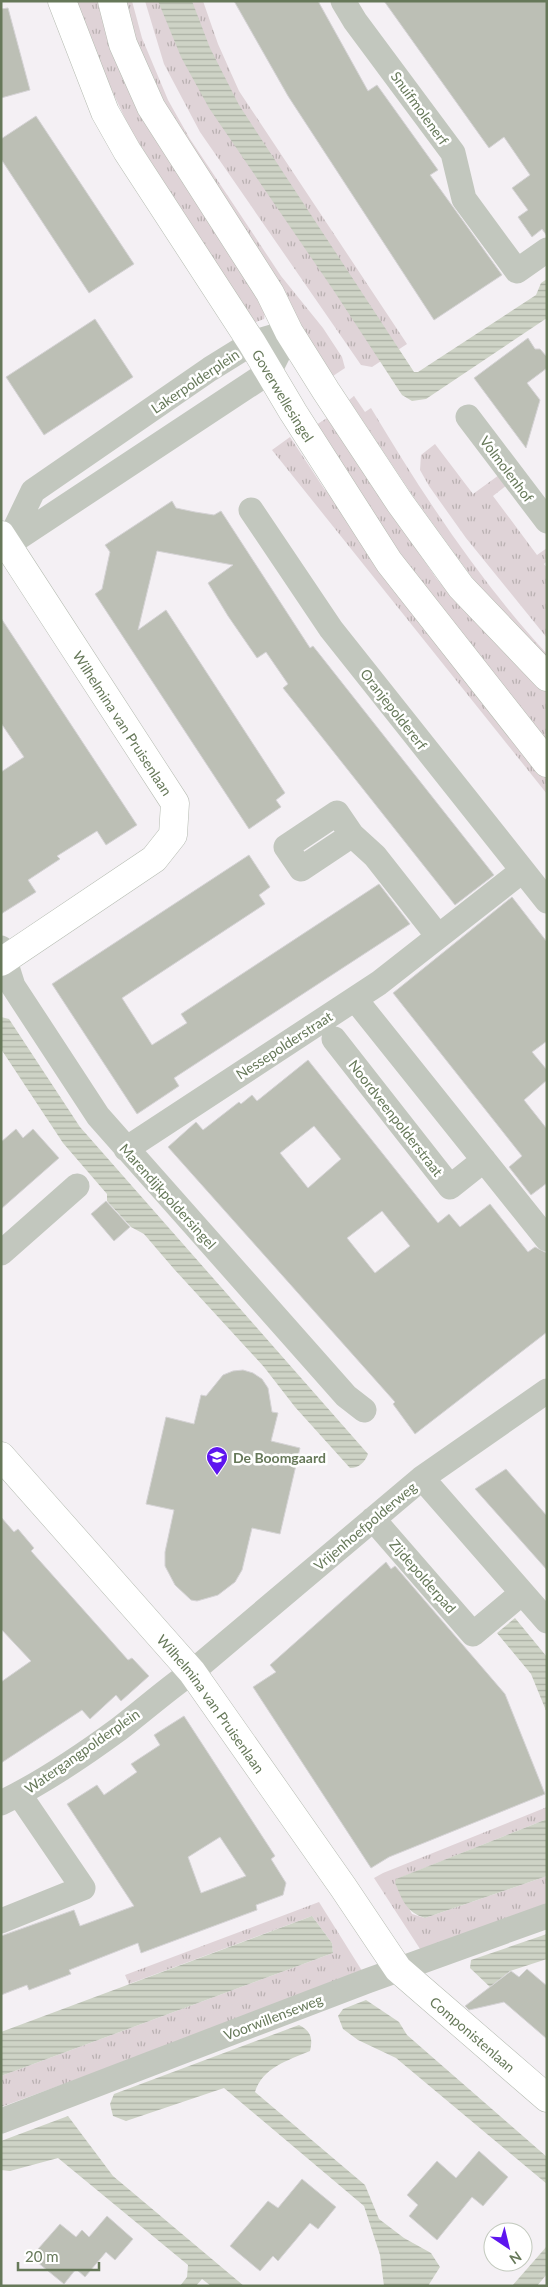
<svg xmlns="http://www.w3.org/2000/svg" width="548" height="2287" font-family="Lato,sans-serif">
<defs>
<pattern id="grass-tufts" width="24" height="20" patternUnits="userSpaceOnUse" patternTransform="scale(1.25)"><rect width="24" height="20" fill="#dfd3d7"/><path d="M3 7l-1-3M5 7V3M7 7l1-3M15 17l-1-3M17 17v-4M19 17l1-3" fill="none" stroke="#b9b0b1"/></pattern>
<pattern id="water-rules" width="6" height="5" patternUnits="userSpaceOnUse" patternTransform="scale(1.25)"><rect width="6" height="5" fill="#ced3c6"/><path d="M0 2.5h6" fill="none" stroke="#abb0a4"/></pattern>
</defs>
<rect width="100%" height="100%" fill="#f4f0f4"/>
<path fill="url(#grass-tufts)" d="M70 1H105L266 306 264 319 253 323 130 129Z
M121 1H132L142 38 168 100 190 139 281 276 323 328 342 357 345 368 333 376 213 192 156 98Z
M145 1H203L218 44 239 91 407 344 372 367 361 365 200 132 164 64Z
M354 396 365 412 371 408C423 495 478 579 547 654V667L481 590 415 499 349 400Z
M327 418 436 578 451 596 547 691V751L451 630 313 427Z
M290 437 325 490 330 487 547 776V794L272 450Z
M435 444 473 494 499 475 507 485 493 496 537 555 547 548V561L544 564 547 568V638L466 538 429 486 420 470 421 455Z
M547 1807V1819L397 1879 395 1883 412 1914 425 1918 547 1876V1907L422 1952 374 1878 383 1873Z
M319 1902 364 1974 1 2107V2076L333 1953 332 1943 312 1916 129 1984 125 1975Z"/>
<path fill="url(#water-rules)" d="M158 1H192L210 48 239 105 414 372H418L536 295 541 283 547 279V318L426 399 412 401 402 395 334 291 209 108 181 57Z
M1 1017 9 1019 80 1127 368 1454C365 1462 359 1468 350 1468L295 1407 264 1367 174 1269 144 1234 131 1227 107 1201V1194L63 1143 1 1049Z
M515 1618 547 1657V1713L531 1674 497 1633Z
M547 1819V1876L425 1918C406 1912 403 1901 395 1883L396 1879Z
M312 1916 332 1943 333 1953 1 2076V2032Z
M547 1934V1959L510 1971 490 1987 470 1968 471 1960Z
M366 2000 399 2022 407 2035 547 2157V2184L396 2058 358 2040 343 2029 338 2016 343 2009Z
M299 2025C311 2031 313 2038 310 2051 287 2061 263 2067 255 2092L365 2185 379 2219 404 2238 431 2253 440 2267 428 2286H384L380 2255 364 2206 224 2088 126 2121 113 2116 110 2104 114 2094Z
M68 2116 113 2176 244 2286H211L202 2279 196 2286H180L187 2277 188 2265 58 2158 10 2171 1 2170V2141Z
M547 2246V2274L537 2286H512Z"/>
<path fill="#bcbfb5" stroke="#d5d3d5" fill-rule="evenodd" d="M234 1H318L368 91 377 85 438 170 430 175 502 275 434 320 288 96Z
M384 1H547V236L542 229 532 237 518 217 528 210 512 188 530 175 504 137 489 148Z
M8 8 30 90 1 98V9Z
M36 116 134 264 89 293 1 159V139Z
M95 319 133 377 44 435 6 377Z
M528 338 535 349H540L547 357V368L527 383 540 400 526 448 474 378Z
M172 501 176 508 195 512 214 515 221 511 310 648 313 646 494 875 455 905 283 688 288 684 266 652 257 658 228 616 208 583 233 565 157 551 138 630 166 610 285 793 276 800 281 807 249 829 95 594 102 589 110 552 105 545Z
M1 618 137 825 106 845 97 831 57 856 60 859 28 880 36 892 1 914V772L24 757 1 723Z
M249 855 270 887 259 895 265 904 122 998 152 1045 187 1023 181 1014 379 884 410 924 174 1078 179 1086 137 1114 52 984Z
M512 897 547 942V1041L532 1052 547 1070V1080L524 1100 547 1129V1183L531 1195 509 1167 522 1156 393 993Z
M308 1060 438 1223 449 1214 460 1227 490 1204 528 1252 535 1247 547 1253V1332L415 1434 393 1404 395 1402 168 1147 196 1122 203 1130 239 1102 241 1104 252 1095 257 1101ZM314 1126 341 1159 308 1188 280 1153ZM382 1211 410 1246 375 1273 347 1238Z
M16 1129 23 1138 33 1129 59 1158 1 1209V1142Z
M106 1201 130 1227 114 1241 91 1214Z
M233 1371 243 1370 253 1373 262 1379 268 1388 272 1412 278 1413 271 1441 300 1448 280 1534 252 1528 242 1570 235 1582 218 1595 197 1601 191 1600 175 1585 165 1566V1552L174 1510 146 1504 166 1417 194 1424 201 1395 206 1396 223 1375Z
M506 1469 547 1516V1570L475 1489Z
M1 1517 14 1532 18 1529 34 1548 31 1551 128 1660 132 1658 149 1676 121 1701 116 1695 90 1719 82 1710 1 1763V1682L31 1661 1 1629Z
M386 1562 391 1569 395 1566 505 1694 545 1794 389 1857 371 1868 253 1687 276 1672 270 1665Z
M184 1716 275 1856 271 1859 286 1883 283 1895 256 1905 257 1910 141 1953 138 1943 69 1970 71 1974 29 1990 27 1985 1 1995V1936L74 1910 80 1926 134 1906 67 1804 97 1785 104 1795 137 1772 131 1764 160 1745 154 1735ZM220 1837 246 1876 201 1893 188 1857Z
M527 1969 547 1986V2039L504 2002 469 2010 465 2006 511 1971 519 1977Z
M479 2151 508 2177 483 2206 472 2197 437 2240 409 2216 418 2205 407 2195 437 2161 456 2178Z
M302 2179 336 2207 318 2229 310 2223 278 2261 273 2256 260 2271 230 2246 268 2201 278 2208Z
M107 2216 133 2239 115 2260 106 2252 85 2277 76 2269 64 2284 31 2257 60 2224 76 2237 82 2230 89 2237Z"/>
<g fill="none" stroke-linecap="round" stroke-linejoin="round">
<g stroke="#b5bbb1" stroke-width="29">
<g id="secondary">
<path id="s1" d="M62 1 105 112 127 151 252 343 293 412 389 562 547 763"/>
<path d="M112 1 123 44 151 107 270 293 289 332 326 391 400 503 461 587 547 677"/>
<path id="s2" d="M1 535 175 803 173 835 154 859 1 962"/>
<path id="s3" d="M1 1456 192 1672 343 1887 398 1969 547 2098"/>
</g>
</g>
<path stroke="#c2c7be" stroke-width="25" d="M343 1 355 21 453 153 464 199 517 271 547 250
M468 417 547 521
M251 510 331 629 547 901
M7 545 33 491 210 369 252 343 272 337
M1 549 269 372 289 332
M352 835 337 813 286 847 301 869 352 835 375 856 438 936
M1 948 13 986 98 1116 346 1396 364 1410
M355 999 547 1239
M334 1039 450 1187 484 1160
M126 1149 379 983 522 871
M1 1253 77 1186
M422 1478 547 1621
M373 1519 473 1634 522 1593
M1 1803C38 1785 85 1754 119 1729 144 1710 166 1690 192 1672L422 1478 547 1391
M1 1921 83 1888 19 1794
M1 2121 367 1981 547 1916"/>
<use href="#secondary" stroke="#fff" stroke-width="28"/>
</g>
<defs>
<g id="school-pin" transform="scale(1.125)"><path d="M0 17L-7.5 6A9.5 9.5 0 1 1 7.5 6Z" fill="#5e15ef" stroke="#fff"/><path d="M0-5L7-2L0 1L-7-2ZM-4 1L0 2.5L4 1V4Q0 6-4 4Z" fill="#fff"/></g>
</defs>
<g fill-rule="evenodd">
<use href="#school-pin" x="217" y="1457"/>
</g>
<g text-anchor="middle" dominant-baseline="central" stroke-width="5" stroke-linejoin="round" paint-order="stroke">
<g font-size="14" fill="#667859" stroke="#fff">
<text transform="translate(420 108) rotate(54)">Snuifmolenerf</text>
<text transform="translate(195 381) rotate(-34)">Lakerpolderplein</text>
<text stroke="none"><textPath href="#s1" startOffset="454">Goverwellesingel</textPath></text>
<text transform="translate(507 469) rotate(53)">Volmolenhof</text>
<text transform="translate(394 709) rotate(52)">Oranjepoldererf</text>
<text stroke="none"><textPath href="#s2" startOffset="224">Wilhelmina van Pruisenlaan</textPath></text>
<text transform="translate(284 1045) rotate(-33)">Nessepolderstraat</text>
<text transform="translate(396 1118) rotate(52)">Noordveenpolderstraat</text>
<text transform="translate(168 1196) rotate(48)">Marendijkpoldersingel</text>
<text transform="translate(365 1526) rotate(-40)">Vrijenhoefpolderweg</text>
<text transform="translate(423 1576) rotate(49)">Zijdepolderpad</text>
<text stroke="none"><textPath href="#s3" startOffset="325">Wilhelmina van Pruisenlaan</textPath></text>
<text transform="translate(82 1751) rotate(-35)">Watergangpolderplein</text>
<text transform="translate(273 2017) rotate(-21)">Voorwillenseweg</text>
<text stroke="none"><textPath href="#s3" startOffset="749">Componistenlaan</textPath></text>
</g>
<g font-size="14" font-weight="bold" fill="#667859" stroke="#fff" text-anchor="start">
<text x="233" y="1457">De Boomgaard</text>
</g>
</g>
<rect width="548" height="2287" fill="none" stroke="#667859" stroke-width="5"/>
<g transform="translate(508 2247) rotate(145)"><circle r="24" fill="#ffffff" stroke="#c2c9bd"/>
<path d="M0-4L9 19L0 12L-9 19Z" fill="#5e15ef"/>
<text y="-8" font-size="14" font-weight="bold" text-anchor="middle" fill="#667859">N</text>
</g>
<path d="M18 2262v8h81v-8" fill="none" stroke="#667859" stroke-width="2.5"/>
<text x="25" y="2262" font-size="15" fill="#667859" stroke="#ffffff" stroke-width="4" paint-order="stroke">20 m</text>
</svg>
